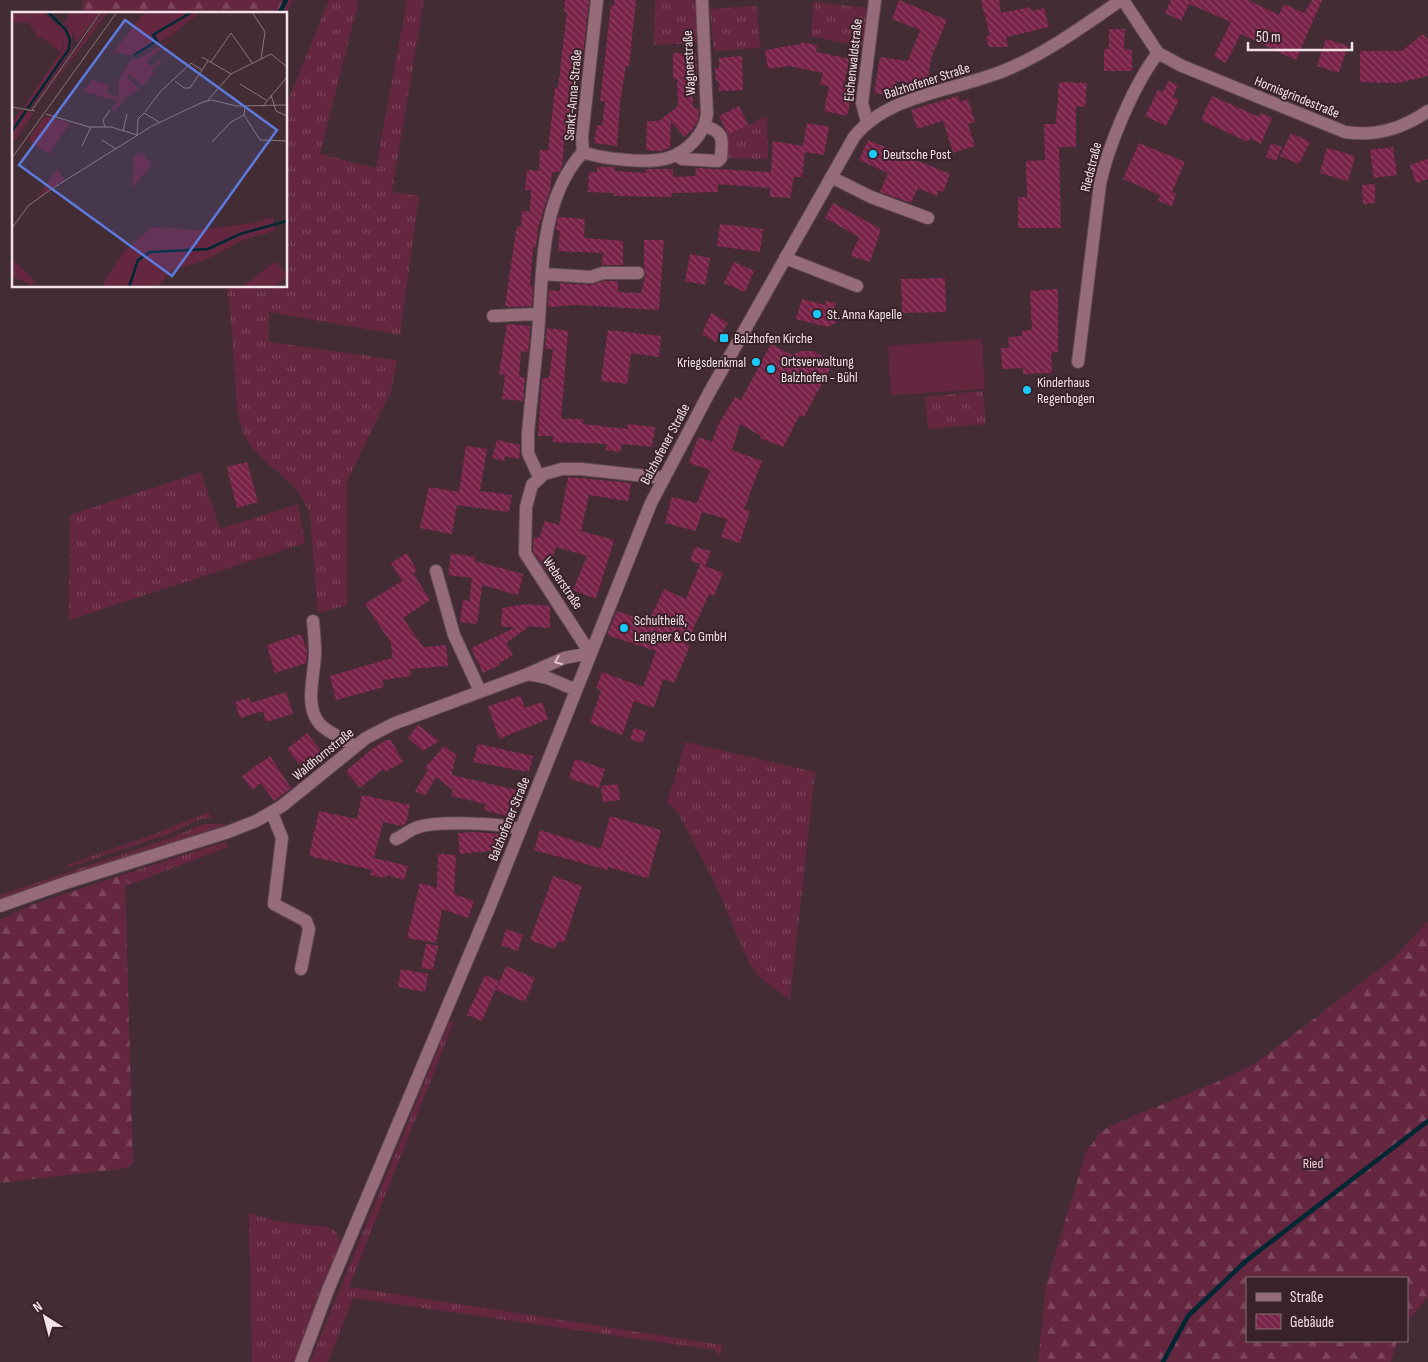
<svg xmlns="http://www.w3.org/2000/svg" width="1428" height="1362" font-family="'Sofia Sans Condensed',sans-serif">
<defs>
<pattern id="grass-tufts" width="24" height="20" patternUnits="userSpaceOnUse" patternTransform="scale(1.25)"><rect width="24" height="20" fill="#652740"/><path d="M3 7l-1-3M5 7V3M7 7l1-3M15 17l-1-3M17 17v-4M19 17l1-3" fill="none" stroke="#7c465c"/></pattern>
<pattern id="forest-firs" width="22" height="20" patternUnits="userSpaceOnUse" patternTransform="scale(1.25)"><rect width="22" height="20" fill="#652740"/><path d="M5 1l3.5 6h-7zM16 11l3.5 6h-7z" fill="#7c465c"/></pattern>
<pattern id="building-back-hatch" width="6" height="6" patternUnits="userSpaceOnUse" patternTransform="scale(1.25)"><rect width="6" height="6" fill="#792349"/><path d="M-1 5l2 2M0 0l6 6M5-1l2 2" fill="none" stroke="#8c4363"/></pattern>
</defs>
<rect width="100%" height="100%" fill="#442c34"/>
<path fill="url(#grass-tufts)" d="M329 0H359L320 154 376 168 407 0H424L392 192 419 196 400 335 269 312V342L397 360 391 391 347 481V605L318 613 310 516C301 479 259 467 244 434 236 415 236 394 235 374 233 345 231 315 227 286H286V105Z
M655 0H698L700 43 654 45Z
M814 2 868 8 862 47 811 36Z
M757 6 760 48 714 51 710 9Z
M767 116 768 159 727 158 726 136Z
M983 391 986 424 928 429 925 397Z
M201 472 220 529 298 504 305 543 69 620 70 515Z
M686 742 815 772 790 1000 759 977 749 963 712 877 678 813 667 802Z
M208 812 211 818 200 819 169 834 66 868 67 865 160 832Z
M203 824H228L0 899V895L171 838Z
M225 842 228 847 126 886 125 878 119 876Z
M450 1020 454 1021 349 1287 722 1345 720 1357 715 1350 353 1298 328 1362H310Z
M249 1213 279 1222 327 1227 336 1232 340 1242V1252L299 1362H252Z"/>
<path fill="url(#forest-firs)" d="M83 0H293L286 14H82Z
M119 876 125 878 133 1163 127 1168 0 1183V920L32 905Z
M1428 921V1297L1407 1322V1278H1247V1341H1397L1391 1362H1038L1046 1285 1086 1152 1100 1133 1110 1126 1229 1077 1256 1063 1394 958Z"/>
<path fill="#652740" d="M982 339 985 389 891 395 888 346Z"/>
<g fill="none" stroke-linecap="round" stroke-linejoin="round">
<path stroke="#002734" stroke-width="4.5" d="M279 14 286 0
M1163 1362 1188 1316 1246 1261 1428 1121"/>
</g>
<path fill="url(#building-back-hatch)" d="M565 0H589L580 81 576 80 569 140H564L562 167 559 172H552L550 190 538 228 536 247H533L530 285 533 286 532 306 509 307 505 305 517 226 521 227 522 211 530 212 531 190H525L527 170 539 171 540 150 548 151 555 88H558L567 12 564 11Z
M614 0H636L629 66H626L620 103 617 146 594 143 597 125 602 126 605 101H600L611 5 614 6Z
M899 0 947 20 931 58 927 86 896 81 894 96 874 93 880 57 908 61 920 30 892 19Z
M981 0H999L1001 13 1030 7 1031 11 1044 8 1049 27 1006 37 1008 47H989L986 36H990Z
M1171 0H1248L1279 15 1284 4 1304 13 1312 0H1322L1296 60 1241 34 1226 63 1214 56 1231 22 1189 4 1181 21 1165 13Z
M1109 29H1125L1124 49 1132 50V71H1104V49H1109Z
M1423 34 1428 40V76L1398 83 1360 82V51H1402Z
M1326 39 1348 46 1339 73 1317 66Z
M801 42 817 45 816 52 850 59 844 83 854 85 847 116 824 111 829 86 820 84 823 73 789 66 768 69 765 50 801 44Z
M673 53H696L697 78H692L693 108H699L698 119 693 129 684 137 671 121 670 148 660 151 646 150 647 121H659L678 106 677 79 673 78Z
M742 56 743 90 719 91V81H716L715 68H719V58Z
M1168 81 1178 85 1173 97 1179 100 1166 126 1145 116 1158 90 1163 92Z
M1059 82 1087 83 1085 107 1076 106V147H1059L1061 228H1018V197H1027L1026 161 1045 160 1044 124H1056Z
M958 96 960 102 968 99 975 122 968 124 975 146 953 153 943 121 917 129 911 110Z
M1212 96 1259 117 1260 113 1272 118 1261 144 1250 138 1248 142 1201 120Z
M739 106 748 125 728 135 719 116Z
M807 123 829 127 824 155 805 152 802 177H794L790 198 770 197V188L718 184V192L672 193V197L614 196V193L588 192 589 172H597V167H615V171L646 173V169H669L673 170V177L695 176 696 168 771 172 773 141 803 146Z
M1291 133 1310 142 1299 164 1280 156Z
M868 140 950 174 943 192 939 190 937 196 918 188 911 203 880 192 888 173 859 160Z
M1139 143 1185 162 1172 192 1176 194 1172 206 1158 201 1160 195 1123 179Z
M1271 143 1282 147 1276 161 1266 157Z
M1393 147 1397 175 1374 178 1370 150Z
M1327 148 1355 156 1348 181 1320 173Z
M1428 159V179L1416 183 1410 165Z
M1375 184V203L1363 204 1362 185Z
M833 203 881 229 870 262 851 256 859 237 825 218Z
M558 217 585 219 584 238 623 241V265H602L603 253 558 251 560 231 556 230Z
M720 224 763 229 760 252 717 246Z
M644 240H664L659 310 579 305 548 307 549 290 560 291V283L591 285 604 281H618V292L641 293 646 273 644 267Z
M690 254 710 258 705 285 685 281Z
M734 262 754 271 745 292 724 283Z
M945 278 946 312 902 313 901 279Z
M1058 289V352L1051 353 1052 373 1023 374V368L1002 369 1001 348H1009L1008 337 1022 336V331L1032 330 1030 291Z
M802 299 825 305 826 301 836 303 834 311 838 316 837 322 828 327 796 319Z
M711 313 728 323 716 342 702 334Z
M507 324 530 326 529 347 527 352 521 351 519 377H525L523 401 502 399 505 375 499 374Z
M547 328 568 331 561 419H583V424L627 429 628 424 655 427 652 447 622 444 621 452 606 450 607 444 553 442V436H538L542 379 549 377 553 349H545Z
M608 330 661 336 659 357 631 353 627 384 601 381Z
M771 344 792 355 801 351H813L833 363 804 417 800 415 783 447 760 438 761 436 740 424 732 450 762 461 744 509 750 511 740 543 721 537 727 519 702 512 696 531 665 523 672 497 697 503 710 470 689 463 698 437 712 442 718 425 735 397 741 400Z
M497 440 520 445 519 459 505 456 504 461 492 458Z
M466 446 487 449 480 491 512 495 509 512 457 505 452 534 420 528 429 487 459 492Z
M247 462 258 502 237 508 227 467Z
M568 477 631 483 628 501 589 495 581 531 614 540 596 599 573 590 587 556 556 547 549 570 545 569 533 551 534 537 539 538 545 521 559 525Z
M695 547 711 551 705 566 690 560Z
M407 553 417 571 413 573 430 600 403 618 423 647 446 645 448 666 410 669 411 676 382 680 384 687 336 700 330 676 392 658 391 643 365 604 402 581 391 563Z
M451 553 475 557V561L523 574 518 595 482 585 477 624 460 622 463 600 469 601 472 578 448 575Z
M700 564 723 573 714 596 709 594 686 645 690 646 674 683 663 679 654 708 634 701 622 735 590 723 601 690 596 688 602 672 643 687 656 651 607 635 617 611 648 622 664 589 686 599Z
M526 604 550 606V628L526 626 527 628 506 643 513 655 499 663 500 665 483 673 471 648 515 628 501 626 502 608Z
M301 634 307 651 306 663 275 673 267 645Z
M286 692 293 714 266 722 263 711 240 718 235 702 249 698 251 703Z
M521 696 525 708 542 702 548 719 499 739 488 706Z
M418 725 439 741 423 751 408 738Z
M634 728 646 732 642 743 630 739Z
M307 733 321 751 302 767 287 749Z
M386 740H391L403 762 385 772 383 769 360 788 346 771 372 749Z
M478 744 533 756 529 772 473 762Z
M444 746 456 755 452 775 521 791 514 818 484 810 486 804 451 796 453 790 436 777 425 796 415 791 428 770 425 768Z
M270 756 291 788 274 801 261 783 252 790 242 776Z
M575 759 605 769 599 788 569 778Z
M618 784 620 800 603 802 601 786Z
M362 795 410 805 406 823 402 826 383 822 374 858 408 866 404 880 387 875 386 878 370 875 372 870 309 856 319 811 357 819Z
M610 816 661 830 648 878 608 867V870L534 850 540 830 601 849Z
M474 832 500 834 501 850 460 854 458 833Z
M438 854 456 855 454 894 474 901 468 918 442 909 436 943 407 938 420 883 437 888Z
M553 876 582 886 564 943 558 941 555 949 530 940Z
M506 929 523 935 518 951 501 945Z
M426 944 438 946 433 970 421 968Z
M506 966 535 978 525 1002 496 990Z
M401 969 428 974 425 992 398 987Z
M485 975 499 981 482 1021 467 1015Z"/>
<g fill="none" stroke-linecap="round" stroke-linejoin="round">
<g stroke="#604951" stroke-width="14">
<path id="minor" d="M1158 53 1182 66 1345 132C1376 137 1402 129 1428 111
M867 122 862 103 875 0
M583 152C601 159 650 164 668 158 687 152 705 134 707 114L702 0
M677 154 682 159 718 161 721 158C722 138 725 134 706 126
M831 177 871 197 928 218
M785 258 857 286
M542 274 591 277 603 273H638
M493 316 539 314
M1078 362 1100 184C1108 146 1134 84 1158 53L1123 0
M539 477 528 453V433C531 400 535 367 538 334 543 273 539 200 583 152L582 137 597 0
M436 571 454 635 480 691
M313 621C314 631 315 642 315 652 315 674 304 705 319 723 328 734 344 737 354 747
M590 653 525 553 526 507 532 485 544 474 562 469H581L664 478
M528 674 548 678 576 690
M272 813 282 838 274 904 306 921 309 929 301 969
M396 839C403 836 409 830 416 828 432 821 504 822 520 830
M0 906 68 882 228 832 256 821 282 806 366 738 393 724 528 674 564 658 590 653
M301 1362 328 1290 490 906 651 503 709 393 854 137C889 93 958 91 1008 69 1048 52 1085 25 1121 0"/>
</g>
<use href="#minor" stroke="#966c7a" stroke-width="12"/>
</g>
<defs><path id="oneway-chevron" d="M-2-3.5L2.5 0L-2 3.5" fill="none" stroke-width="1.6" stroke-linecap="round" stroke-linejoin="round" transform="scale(1.25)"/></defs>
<use stroke="#dcc5cc" href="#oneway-chevron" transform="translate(558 661) rotate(157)"/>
<g fill="#1acafc" stroke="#39222a" stroke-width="2">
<circle cx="873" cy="154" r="5"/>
<circle cx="817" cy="314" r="5"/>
<rect x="719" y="333" width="10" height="10" rx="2.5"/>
<circle cx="756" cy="362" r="5"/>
<circle cx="771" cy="369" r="5"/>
<circle cx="1027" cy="390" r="5"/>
<circle cx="624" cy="628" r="5"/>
</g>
<g text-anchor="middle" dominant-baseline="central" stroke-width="4" stroke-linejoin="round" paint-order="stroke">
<g font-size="14" fill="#f3e3e8" stroke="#39222a">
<text transform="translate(853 60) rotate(-84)">Eichenwaldstraße</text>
<text transform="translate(689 63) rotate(-93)">Wagnerstraße</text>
<text transform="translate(927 81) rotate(-18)">Balzhofener Straße</text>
<text transform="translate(573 95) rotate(-85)">Sankt-Anna-Straße</text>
<text transform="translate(1297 97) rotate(22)">Hornisgrindestraße</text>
<text transform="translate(1091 167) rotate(-76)">Riedstraße</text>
<text transform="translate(665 444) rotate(-62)">Balzhofener Straße</text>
<text transform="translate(563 583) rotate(56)">Weberstraße</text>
<text transform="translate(323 754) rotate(-39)">Waldhornstraße</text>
<text transform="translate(509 819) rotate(-68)">Balzhofener Straße</text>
</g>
<g font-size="14" fill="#f3e3e8" stroke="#39222a" text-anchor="start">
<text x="883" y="154">Deutsche Post</text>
<text x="827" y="314">St. Anna Kapelle</text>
<text x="734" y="338">Balzhofen Kirche</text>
<text x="781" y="361">Ortsverwaltung<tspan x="781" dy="16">Balzhofen - Bühl</tspan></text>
<text x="746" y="362" text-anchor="end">Kriegsdenkmal</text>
<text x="1037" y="382">Kinderhaus<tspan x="1037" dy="16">Regenbogen</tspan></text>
<text x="634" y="620">Schultheiß,<tspan x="634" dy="16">Langner &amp; Co GmbH</tspan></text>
</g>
<g font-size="14" fill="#fac7d8" stroke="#39222a">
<text x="1313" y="1163">Ried</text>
</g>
</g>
<g transform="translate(12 12)">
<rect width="275" height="275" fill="#442c34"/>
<path d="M25 0H32L46 15 52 28 49 40 30 25 26 26 17 11 21 10ZM59 0H78L62 23 52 10ZM91 0H96L22 97ZM162 25 135 49 140 55 169 30 140 58 142 61 130 74 117 62 115 65 127 77 113 86 103 99 99 98 107 85 106 70 119 47H127ZM80 68 98 74 95 81 106 85 103 89 72 79ZM16 99 22 101 0 133V124ZM129 140 140 153 120 176 122 145ZM45 157 53 167 25 186ZM0 247 23 269 20 273 0 265ZM264 249 275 264 262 275H230Z" fill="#652740"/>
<path d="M0 0H25L26 3 21 11 0 10ZM78 0H88L64 32 62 23ZM133 0H188L160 23 124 44 101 40ZM49 10 60 20V38L20 96 12 94 51 37 52 28 46 12ZM9 98 17 100 0 124V111ZM33 104 58 111 37 142 16 128ZM261 205 263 219 231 228 191 249 160 258 145 275H89L110 242 139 215 187 218 242 211Z" fill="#652740"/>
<path fill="none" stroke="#002734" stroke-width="2.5" d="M122 43 145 29 141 23 180 0M16 96 57 37 58 28 54 18 36 0M0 119 14 99M117 275 126 248 138 240 196 237 228 222 275 209"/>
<path fill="none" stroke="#8a757c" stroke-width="1" d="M190 45 219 62M249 47 259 42 275 55M199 50 219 21 241 52M163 69 172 76H178L196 49M228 72 254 88M259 83 264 99 275 104M196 88 219 62 249 47 253 20 240 0M0 95 23 99M250 95 275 65M20 98 89 0M133 100 149 79 179 51 190 58M34 102 77 115H99L125 123M232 103 248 128 275 129M93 115 91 108 98 98M111 119 115 102M125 123 126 107 132 101 147 110M90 128 104 137M200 130 219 110 232 103 233 95M70 134 79 115M0 146 105 0M0 216 16 194 38 178 140 114 191 90 199 88 225 94 275 93"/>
<path fill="#5d7bdd" fill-opacity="0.15" stroke="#5d7bdd" stroke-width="2.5" d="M113 8 265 118 160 264 7 153Z"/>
<rect width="275" height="275" fill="none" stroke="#f3e3e8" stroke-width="2.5"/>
</g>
<rect x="1246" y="1277" width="162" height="65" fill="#39222a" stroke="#836f76"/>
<rect x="1256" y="1293" width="25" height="8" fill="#966c7a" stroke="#836f76"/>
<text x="1290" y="1302" font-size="15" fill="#f3e3e8">Straße</text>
<rect x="1256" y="1314" width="25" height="15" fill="url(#building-back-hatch)" stroke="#836f76"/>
<text x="1290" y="1327" font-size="15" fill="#f3e3e8">Gebäude</text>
<g transform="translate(45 1317) rotate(324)" stroke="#39222a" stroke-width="4" paint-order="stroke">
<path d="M0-4L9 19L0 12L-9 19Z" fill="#f3e3e8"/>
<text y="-8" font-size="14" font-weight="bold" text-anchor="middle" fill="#f3e3e8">N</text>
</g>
<path d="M1248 42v8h104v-8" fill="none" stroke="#f3e3e8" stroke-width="2.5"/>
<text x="1256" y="42" font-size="15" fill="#f3e3e8" stroke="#39222a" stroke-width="4" paint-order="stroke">50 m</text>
</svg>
